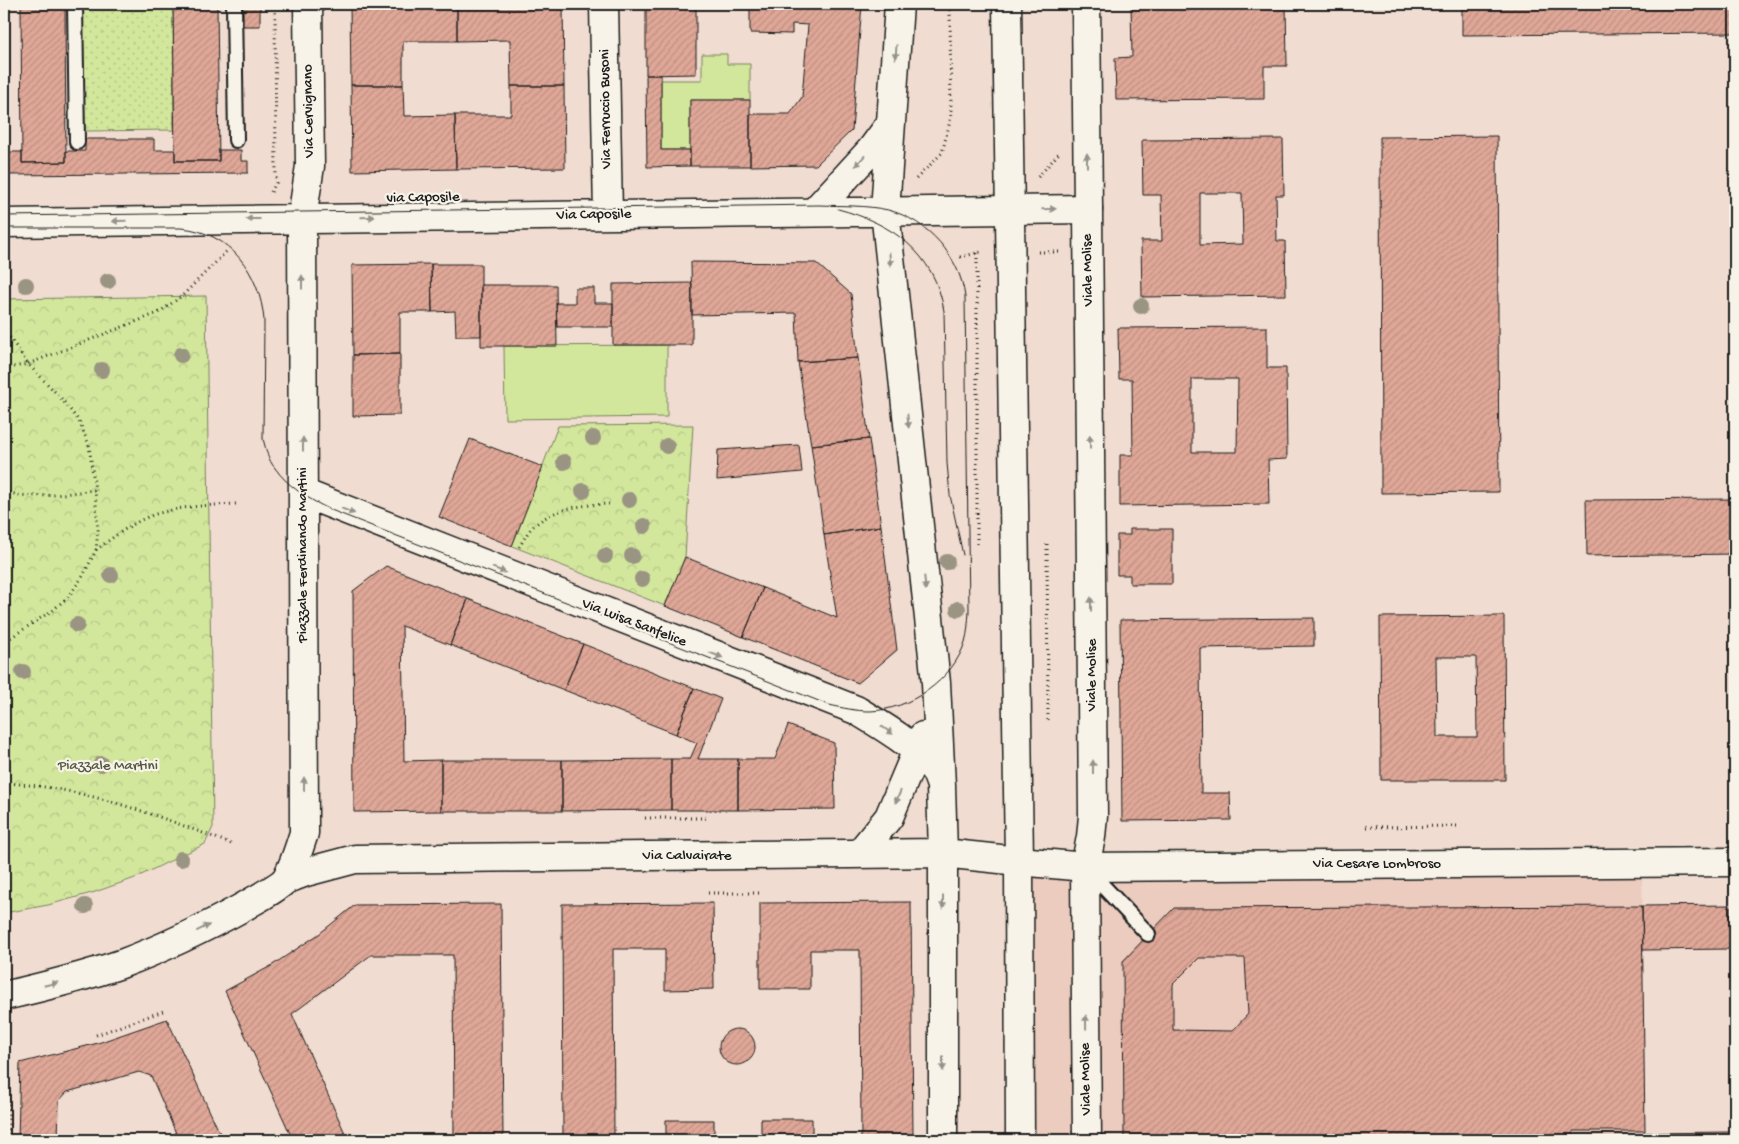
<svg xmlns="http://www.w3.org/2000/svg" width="1739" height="1144" font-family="'Gochi Hand',sans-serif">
<defs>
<pattern id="forest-crowns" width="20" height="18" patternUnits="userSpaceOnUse" patternTransform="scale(1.25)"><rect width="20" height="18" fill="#d2e79c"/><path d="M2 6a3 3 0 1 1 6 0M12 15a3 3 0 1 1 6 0" fill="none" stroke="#b4c686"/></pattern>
<pattern id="garden-dots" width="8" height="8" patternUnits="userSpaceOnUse" patternTransform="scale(1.25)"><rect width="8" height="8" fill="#d2e79c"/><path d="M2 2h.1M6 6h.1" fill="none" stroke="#b4c686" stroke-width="1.8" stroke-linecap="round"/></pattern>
<pattern id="building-hatch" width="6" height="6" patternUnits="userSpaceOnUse" patternTransform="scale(1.25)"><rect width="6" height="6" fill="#dfa797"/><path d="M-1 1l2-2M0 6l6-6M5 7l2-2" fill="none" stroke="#bf8f82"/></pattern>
</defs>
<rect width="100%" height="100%" fill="#f0dcd0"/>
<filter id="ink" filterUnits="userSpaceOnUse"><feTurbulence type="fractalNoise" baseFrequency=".02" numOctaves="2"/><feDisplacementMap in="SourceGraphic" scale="10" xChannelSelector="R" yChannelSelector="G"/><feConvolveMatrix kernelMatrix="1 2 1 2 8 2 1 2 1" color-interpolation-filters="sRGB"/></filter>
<g filter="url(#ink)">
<path fill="#ebccbf" d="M1730 868H1735V1028H1730Z
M1642 869 1645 1133 1735 1132V1140H1026L1028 870Z"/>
<path fill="#d2e79c" stroke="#77825c" d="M702 54H727V64H750V100H690V150H661V80H702Z
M667 345V417L505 419 504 346Z"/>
<path fill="url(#forest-crowns)" stroke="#77825c" d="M206 296 213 827 205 844 135 878 95 892 48 905 4 913V299Z
M693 425 685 557 665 606 512 546 558 426Z"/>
<path fill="url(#garden-dots)" stroke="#77825c" d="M83 4H173L174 130 85 131Z"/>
<path fill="url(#building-hatch)" stroke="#1c1c1c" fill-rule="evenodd" d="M21 4H65L66 162 22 163Z
M173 4H217L219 161H175Z
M243 4H260V26H243Z
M350 4H457V41H403V85H351Z
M457 4H563L564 86H511L510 40 457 41Z
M646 4H736V7H646Z
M800 4H862L852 130 816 165 750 166V114H790L802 97 808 25 792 24V34L750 33V7H799Z
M1131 4H1286L1287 66H1264V99L1116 100 1115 58 1132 57Z
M1462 4H1735V33L1462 35Z
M646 7H696V74L646 75Z
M646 75H661V150H690V166L647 167Z
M351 85H403L404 116 455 115 456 169 352 171Z
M511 86H564L565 168 456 169 455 115H511Z
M690 100H750V166H690Z
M1497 136 1499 492 1381 493 1380 137Z
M85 139H154V150H175V161H219V150H241V161H248V173L4 175V152H22V163L66 162V151H85Z
M1283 139 1284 195H1276L1277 241H1285L1286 295 1142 297 1141 241H1162L1161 195H1143L1142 140ZM1200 193H1242L1243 244 1200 245Z
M691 262 816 263 851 294 858 358 798 362 796 313 692 315Z
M431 264H481V336H456L455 311 432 312Z
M431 264 432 312H400V354L353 355 352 265Z
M692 283V345H613V284Z
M481 285H556L557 346H481Z
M575 288H594V303H613V327H557L556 303H575Z
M1267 327V368H1286L1287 459 1268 460 1269 504 1120 506V455H1133L1132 379H1119L1118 328ZM1192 379H1238L1237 452H1192Z
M400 354V415L353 416V355Z
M858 358 869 439 811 445 798 362Z
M470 439 543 467 512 546 439 517Z
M869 439 881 526 824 535 811 445Z
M799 445 802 472 717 480 718 450Z
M1735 499V554L1587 556 1586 500Z
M881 526 897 650 858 683 743 637 763 588 837 618 824 535Z
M1130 529H1172V584H1130V575H1117V535H1130Z
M685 557 763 588 743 637 665 606Z
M386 566 468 599 450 645 402 626 404 761 441 760V811L354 812 353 591Z
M468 599 583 644 564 690 450 645Z
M1504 616 1505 780H1381L1380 617ZM1436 657H1476L1477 737H1437Z
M1314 618V646L1200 648 1201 793H1230L1231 820 1122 821 1120 620Z
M583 644 694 688 676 734 564 690Z
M694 688 721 699 698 759H738V810H671V759H690L697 743 676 734Z
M788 725 834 743 835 809 738 810V759H775Z
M671 759V810L562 811V760Z
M441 760H562V811H441Z
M911 902 913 1140H861L860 950H810V989H760V903Z
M713 903 714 989 665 990V949H613L614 1140H563L562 904Z
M501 904 503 1140H454L453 955H371L292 1014 348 1140H293L225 991 271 966 319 934 355 905Z
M1730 905V949L1643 950 1642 906Z
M1642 906 1645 1131H1573L1574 1140H1124L1123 961 1174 908ZM1199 958H1245L1248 1014 1232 1031 1173 1030V984Z
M167 1019 223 1140H179L151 1076 139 1072 67 1092 59 1101 58 1140H18L20 1063 98 1043Z
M719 1047a18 18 0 1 1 36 0a18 18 0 1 1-36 0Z
M761 1119H812V1140H761Z
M666 1120H714V1140H666Z
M1731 1132H1735V1140H1645V1133Z"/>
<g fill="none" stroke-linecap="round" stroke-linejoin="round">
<g stroke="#1c1c1c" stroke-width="18">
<path id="service" d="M75 4 77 142
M234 4 236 140
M1087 869 1148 934"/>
</g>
<g stroke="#1c1c1c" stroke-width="31">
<path id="minor" d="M604 4 608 215
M899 4 885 211 936 683 941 786 943 853V1140
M814 212 871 150 891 123
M4 223 1010 210
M303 493 856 710C881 725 915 745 933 768 937 773 939 780 941 786
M859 854 889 817 923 736
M285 880 306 872 355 859 943 853 1019 861
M4 996C43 987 83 977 121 964 164 948 205 928 245 906 253 901 281 886 286 879 294 866 299 848 304 833L302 218 310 166 308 4
M1087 1140 1085 867 1091 837 1093 816 1088 209"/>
</g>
<g stroke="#1c1c1c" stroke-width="31">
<path id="tertiary" d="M1010 210 1088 209 1086 4
M1019 861 1085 867 1735 862"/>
</g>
<g stroke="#1c1c1c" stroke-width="31">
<path id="secondary" d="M1007 4 1019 861 1020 1140"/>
</g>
<path stroke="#1c1c1c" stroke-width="3" stroke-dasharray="1 4" stroke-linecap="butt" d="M1038 177 1059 153
M916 179 942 153 951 117 950 4
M271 192 276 183 275 4
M1038 252H1060
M977 253V545
M960 257 981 252
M4 329 28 364 60 397 79 421 89 445 95 490 98 530 96 550 83 576 69 596 53 610 4 642
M4 369 28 364 158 313 182 296 229 249
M4 491C31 501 66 493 95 490
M1047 544 1048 721
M519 547C524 540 528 530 535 525 556 507 583 505 609 504
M96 550C115 536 134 521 156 514 182 506 210 505 237 504
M4 783C85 787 159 816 234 845
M645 818H709
M1366 827 1460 826
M708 893H760
M4 1029 8 1055 9 1140
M96 1035 166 1010"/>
<use href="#service" stroke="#f7f3e8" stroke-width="14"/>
<use href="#minor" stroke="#f7f3e8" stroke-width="28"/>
<use href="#tertiary" stroke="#f7f3e8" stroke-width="28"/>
<use href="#secondary" stroke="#f7f3e8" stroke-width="28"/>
<path stroke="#1c1c1c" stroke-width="1" d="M838 209C892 223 935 253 944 311L947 463 950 495 963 555
M4 216 819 205C842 206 866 205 888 210 928 220 960 257 965 297L969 612C968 622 968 632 965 642 953 680 909 710 870 711 856 711 843 708 829 705L331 510C310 500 288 487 275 468 268 460 266 449 263 439L264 320C260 273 230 232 181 228H4"/>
</g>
<g fill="#9a9482">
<circle cx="108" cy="281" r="8"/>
<circle cx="26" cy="285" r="8"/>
<circle cx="1141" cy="306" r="8"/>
<circle cx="181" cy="355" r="8"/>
<circle cx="102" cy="370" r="8"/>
<circle cx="593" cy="438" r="8"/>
<circle cx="667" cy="446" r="8"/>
<circle cx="564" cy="462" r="8"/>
<circle cx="583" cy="491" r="8"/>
<circle cx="629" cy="500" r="8"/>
<circle cx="644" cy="526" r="8"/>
<circle cx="605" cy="556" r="8"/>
<circle cx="632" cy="556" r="8"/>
<circle cx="947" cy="562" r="8"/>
<circle cx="111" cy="575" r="8"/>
<circle cx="642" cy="579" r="8"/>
<circle cx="958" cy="609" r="8"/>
<circle cx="77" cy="625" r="8"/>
<circle cx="23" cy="672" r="8"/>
<circle cx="101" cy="764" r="8"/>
<circle cx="181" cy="859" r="8"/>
<circle cx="85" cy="906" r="8"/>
</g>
<defs><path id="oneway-solid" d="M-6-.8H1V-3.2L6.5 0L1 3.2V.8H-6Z" transform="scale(1.25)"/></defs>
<g fill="#94928c">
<use href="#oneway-solid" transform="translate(896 52) rotate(94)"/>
<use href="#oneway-solid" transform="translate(1087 160) rotate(-90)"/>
<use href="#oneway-solid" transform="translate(860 161) rotate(132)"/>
<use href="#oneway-solid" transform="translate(1049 209) rotate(-1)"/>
<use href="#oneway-solid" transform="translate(368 217) rotate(-1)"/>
<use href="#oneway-solid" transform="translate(253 219) rotate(180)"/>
<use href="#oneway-solid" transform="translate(119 221) rotate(179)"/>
<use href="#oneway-solid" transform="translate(890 259) rotate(84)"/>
<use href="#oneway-solid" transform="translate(302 282) rotate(-90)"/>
<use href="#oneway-solid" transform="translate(908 421) rotate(84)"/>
<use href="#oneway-solid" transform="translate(1090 442) rotate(-90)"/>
<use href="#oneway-solid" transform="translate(303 444) rotate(-90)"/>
<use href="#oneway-solid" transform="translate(348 511) rotate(22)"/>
<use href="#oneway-solid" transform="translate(499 570) rotate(21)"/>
<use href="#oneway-solid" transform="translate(925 583) rotate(84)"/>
<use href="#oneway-solid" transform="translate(1091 604) rotate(-90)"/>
<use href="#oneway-solid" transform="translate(716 655) rotate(21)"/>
<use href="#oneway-solid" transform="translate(887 730) rotate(35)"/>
<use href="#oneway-solid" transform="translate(1093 767) rotate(-90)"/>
<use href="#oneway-solid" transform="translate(304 784) rotate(-90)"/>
<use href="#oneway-solid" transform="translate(898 797) rotate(113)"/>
<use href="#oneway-solid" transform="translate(943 902) rotate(90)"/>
<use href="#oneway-solid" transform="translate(203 928) rotate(-26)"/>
<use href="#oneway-solid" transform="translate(51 984) rotate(-14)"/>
<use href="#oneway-solid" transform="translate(1086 1022) rotate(-91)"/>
<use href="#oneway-solid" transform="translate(943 1064) rotate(90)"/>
</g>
</g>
<g text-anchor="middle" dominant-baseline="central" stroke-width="4.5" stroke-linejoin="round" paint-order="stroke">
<g font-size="15" fill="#1c1c1c" stroke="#f7f3e8">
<text transform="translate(606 109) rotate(-91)">Via Ferruccio Busoni</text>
<text transform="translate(309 111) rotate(-91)">Via Cervignano</text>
<text transform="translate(423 198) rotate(-1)">via Caposile</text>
<text transform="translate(594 215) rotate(-1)">Via Caposile</text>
<text transform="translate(1088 270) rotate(-91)">Viale Molise</text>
<text transform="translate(303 555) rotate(-90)">Piazzale Ferdinando Martini</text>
<text transform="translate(634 623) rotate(21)">Via Luisa Sanfelice</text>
<text transform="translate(1092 675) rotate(-90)">Viale Molise</text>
<text x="687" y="856">Via Calvairate</text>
<text x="1377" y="864">Via Cesare Lombroso</text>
<text transform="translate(1086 1079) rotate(-91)">Viale Molise</text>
</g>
<g font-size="15" fill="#535942" stroke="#f7f3e8">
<text x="108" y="766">Piazzale Martini</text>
</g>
</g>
<rect width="1739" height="1144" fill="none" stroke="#f7f3e8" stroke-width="20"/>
<rect x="10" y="10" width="1719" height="1124" fill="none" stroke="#1c1c1c" stroke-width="2" filter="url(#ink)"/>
</svg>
